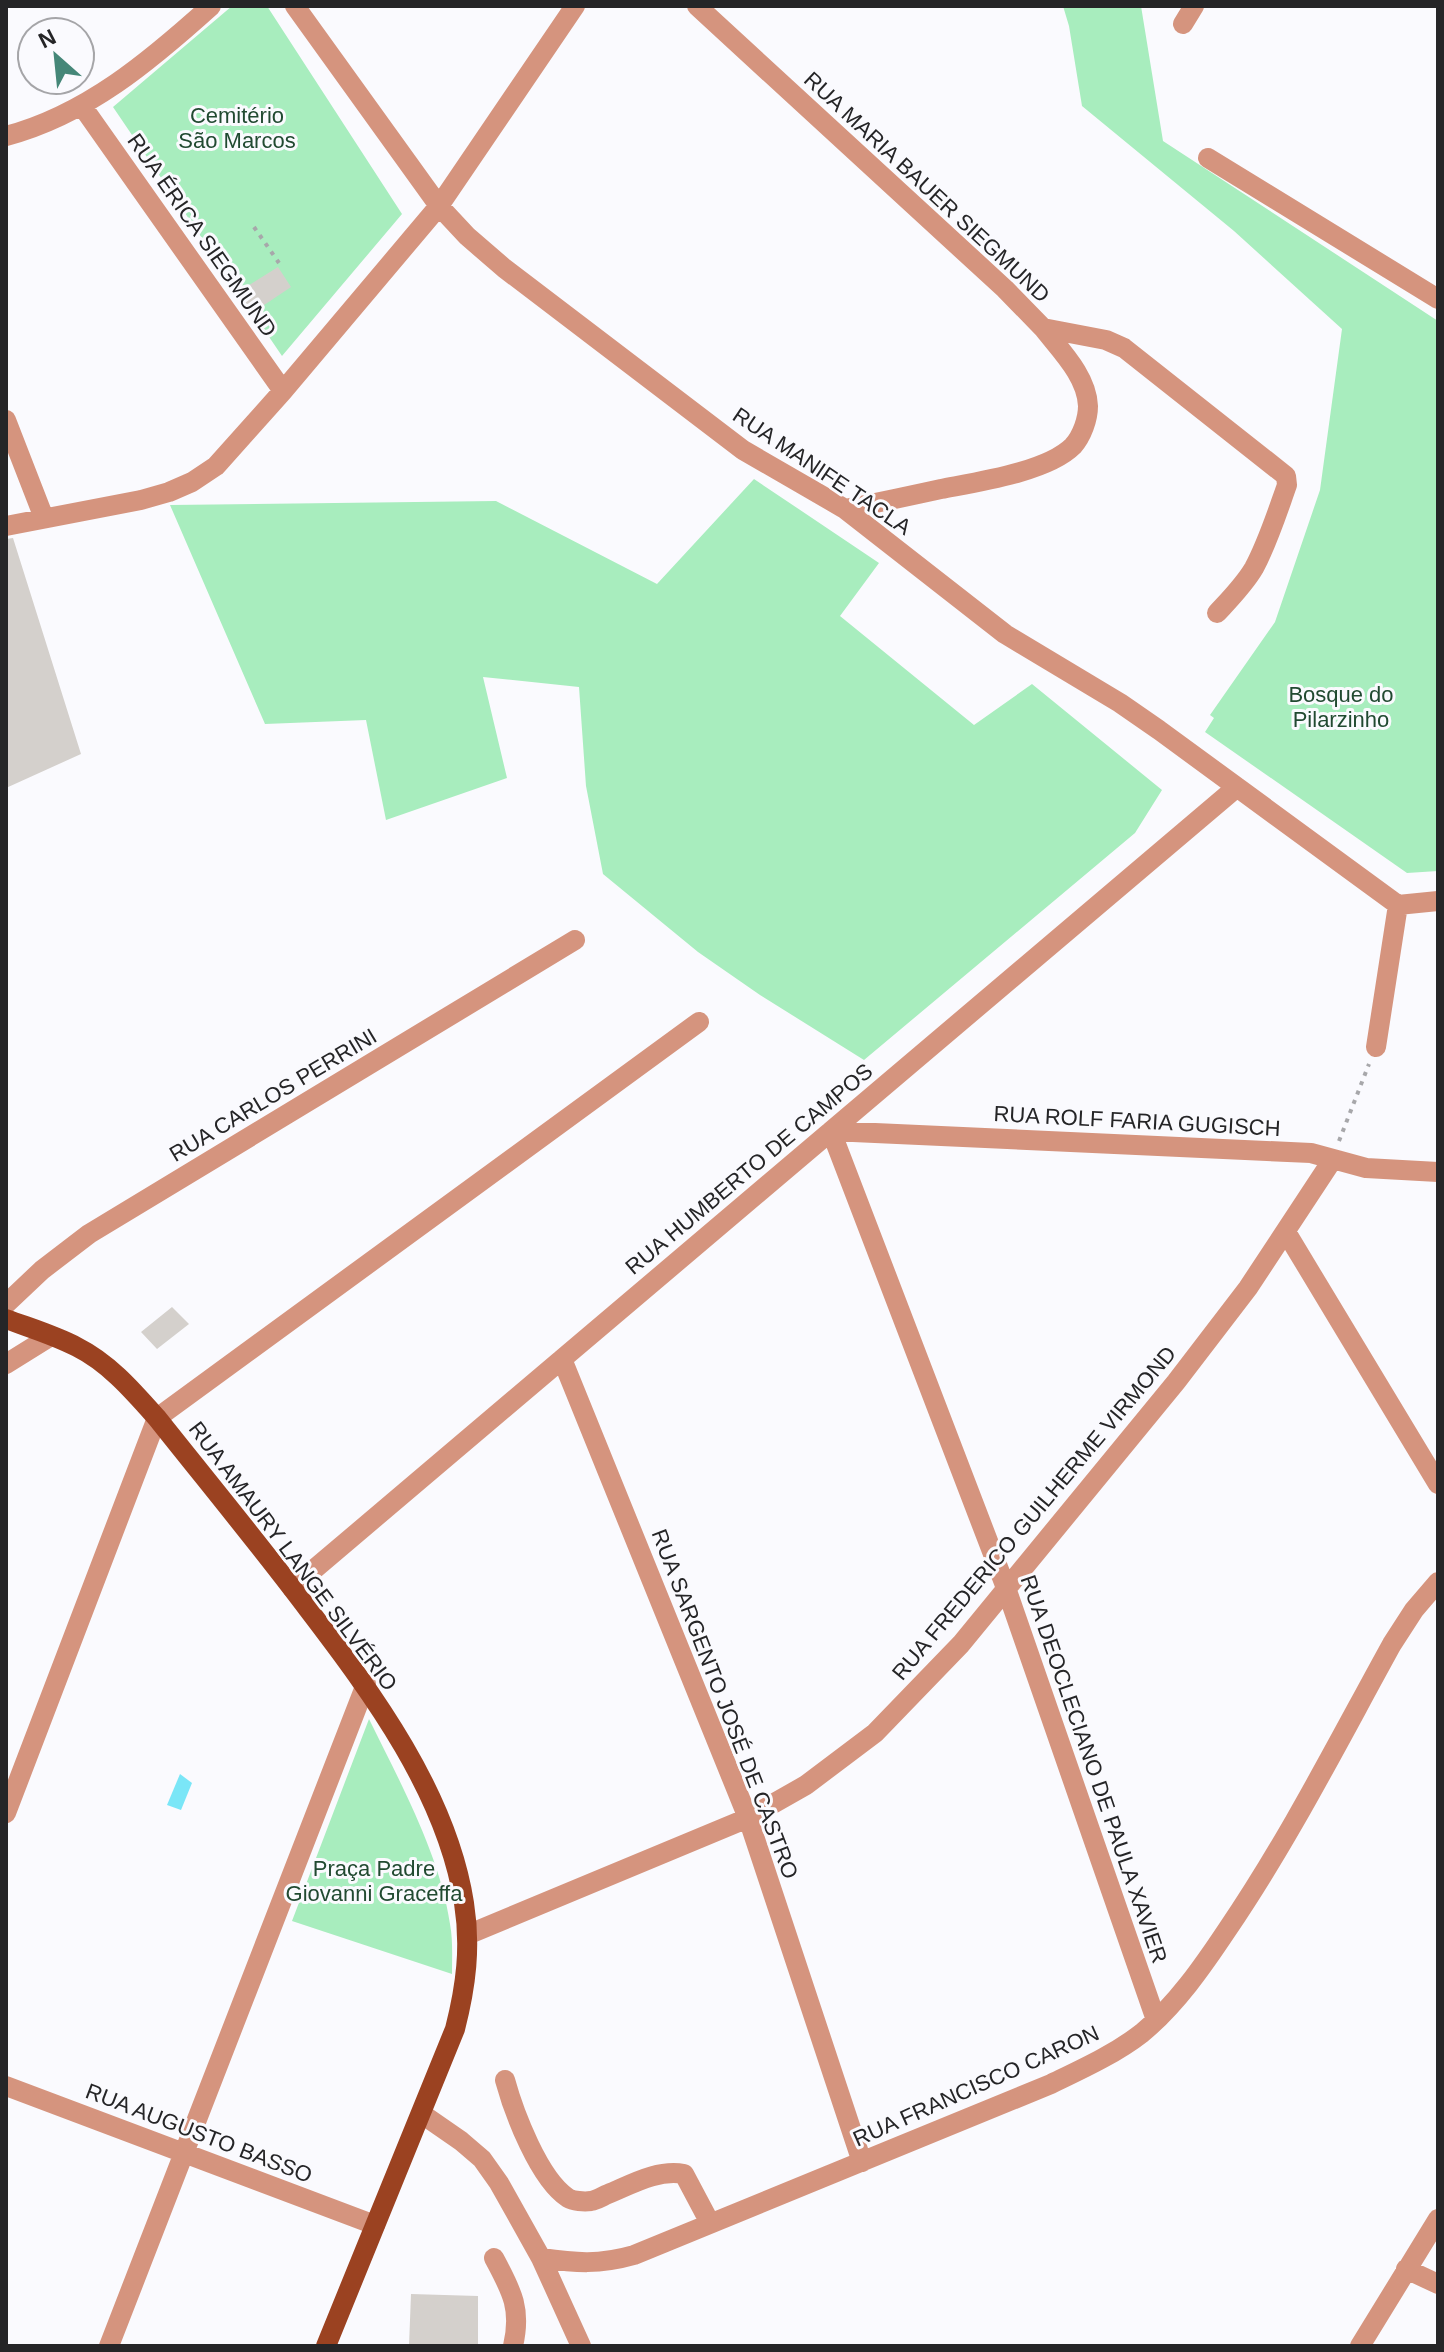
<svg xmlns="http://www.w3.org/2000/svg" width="1444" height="2352" font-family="Helvetica,sans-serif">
<rect width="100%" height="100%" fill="#fafafe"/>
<path fill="#a8edbe" d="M232 6H267L402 214 282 356 113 107Z
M1063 6H1141L1163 141 1438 321V871L1407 873 1205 732 1214 718 1210 715 1275 622 1320 490 1342 329 1234 231 1082 106 1069 26Z
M754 479 879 563 840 616 974 725 1032 684 1162 790 1135 833 864 1060 760 995 698 952 603 874 586 786 579 687 483 677 507 778 386 820 366 720 265 724 170 505 496 501 657 584Z
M369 1719C400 1782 440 1855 450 1924 453 1940 452 1958 452 1974L292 1921Z"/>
<path fill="#7ae6f7" d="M180 1774 192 1783 181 1810 167 1805Z"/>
<path fill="#d4d0cc" d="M278 267 291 287 252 313 238 292Z
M13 538 81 754 6 788V539Z
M172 1307 189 1324 157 1349 141 1332Z
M411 2294 478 2296V2346H409Z"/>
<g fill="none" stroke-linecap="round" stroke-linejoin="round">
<path stroke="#a7a7aa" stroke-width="4" stroke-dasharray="4 6" stroke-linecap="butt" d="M254 227 279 263
M1339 1141 1369 1064"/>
<path stroke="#d5947e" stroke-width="20" d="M295 6 439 206 467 236 504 268 743 450 845 509 1005 634 1120 703 1159 730 1398 905 1438 901
M697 6 1005 289 1043 328 1106 340 1124 348 1286 476 1287 485C1277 513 1268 542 1254 568 1244 585 1230 599 1217 613
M1183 24 1194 6
M82 106 283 391
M6 136C86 115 150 61 211 6
M1208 158 1438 299
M6 420 44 518
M845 509C877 503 909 496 941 489 977 482 1047 472 1073 446 1082 436 1088 419 1088 406 1087 376 1060 350 1043 328
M6 526 141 500 169 492 192 482 216 466 283 391 439 206 575 6
M1376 1047 1398 905
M1286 1232 1438 1484
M6 1304 42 1270 89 1234 575 940
M562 1359 748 1818 862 2162
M6 1364 51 1336
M292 1588 1237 787
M6 1813 157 1418 699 1022
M467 1935 748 1818 806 1785 875 1733 961 1644 1176 1382 1248 1288 1333 1159
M1156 2020 1006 1588 831 1131 1311 1153 1366 1168 1438 1172
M505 2080C514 2113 539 2179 568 2198 573 2201 584 2202 591 2201 597 2200 603 2196 608 2194 632 2184 658 2169 684 2174L710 2223
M6 2086 375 2225
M422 2114 461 2141 482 2159 499 2183 541 2258 581 2346
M494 2258C511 2290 522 2308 513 2346
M541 2258C576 2263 599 2265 634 2255L1051 2084C1082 2069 1115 2054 1142 2033 1176 2005 1203 1966 1227 1930 1289 1839 1339 1740 1392 1644L1414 1610 1438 1582
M1406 2269 1438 2284
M109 2346 366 1684
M1360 2346 1438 2219"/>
<path stroke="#9b4221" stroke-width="20" d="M6 1319C30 1328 54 1335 77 1347 109 1363 133 1391 157 1418 207 1481 259 1544 308 1609 373 1694 447 1794 464 1903 471 1947 466 1986 455 2029L326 2346"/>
</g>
<g text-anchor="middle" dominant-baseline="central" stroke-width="6" stroke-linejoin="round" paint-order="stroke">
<g font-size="22" fill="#214a31" stroke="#fafafe">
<text x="237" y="115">Cemitério<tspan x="237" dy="25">São Marcos</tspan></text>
<text x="1341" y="694">Bosque do<tspan x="1341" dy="25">Pilarzinho</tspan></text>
<text x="374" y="1868">Praça Padre<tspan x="374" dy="25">Giovanni Graceffa</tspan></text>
</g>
<g font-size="22" fill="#252527" stroke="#fafafe">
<text transform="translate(927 187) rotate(43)">RUA MARIA BAUER SIEGMUND</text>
<text transform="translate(202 235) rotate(55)">RUA ÉRICA SIEGMUND</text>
<text transform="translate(822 471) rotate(34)">RUA MANIFE TACLA</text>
<text transform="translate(273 1095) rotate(-31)">RUA CARLOS PERRINI</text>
<text transform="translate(1137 1121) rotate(3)">RUA ROLF FARIA GUGISCH</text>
<text transform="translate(749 1169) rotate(-40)">RUA HUMBERTO DE CAMPOS</text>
<text transform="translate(1034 1513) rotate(-50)">RUA FREDERICO GUILHERME VIRMOND</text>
<text transform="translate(293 1556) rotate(53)">RUA AMAURY LANGE SILVÉRIO</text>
<text transform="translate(725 1704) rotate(69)">RUA SARGENTO JOSÉ DE CASTRO</text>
<text transform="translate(1094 1769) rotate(71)">RUA DEOCLECIANO DE PAULA XAVIER</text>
<text transform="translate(976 2086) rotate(-24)">RUA FRANCISCO CARON</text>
<text transform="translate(199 2133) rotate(21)">RUA AUGUSTO BASSO</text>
</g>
</g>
<rect width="1444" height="2352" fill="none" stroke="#252527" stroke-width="16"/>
<g transform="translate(56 56) rotate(333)"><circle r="38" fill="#fafafe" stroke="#a5a5a8" stroke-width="2"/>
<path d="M0-6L14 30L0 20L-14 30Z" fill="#458778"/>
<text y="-12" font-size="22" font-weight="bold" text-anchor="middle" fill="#252527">N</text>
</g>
</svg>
